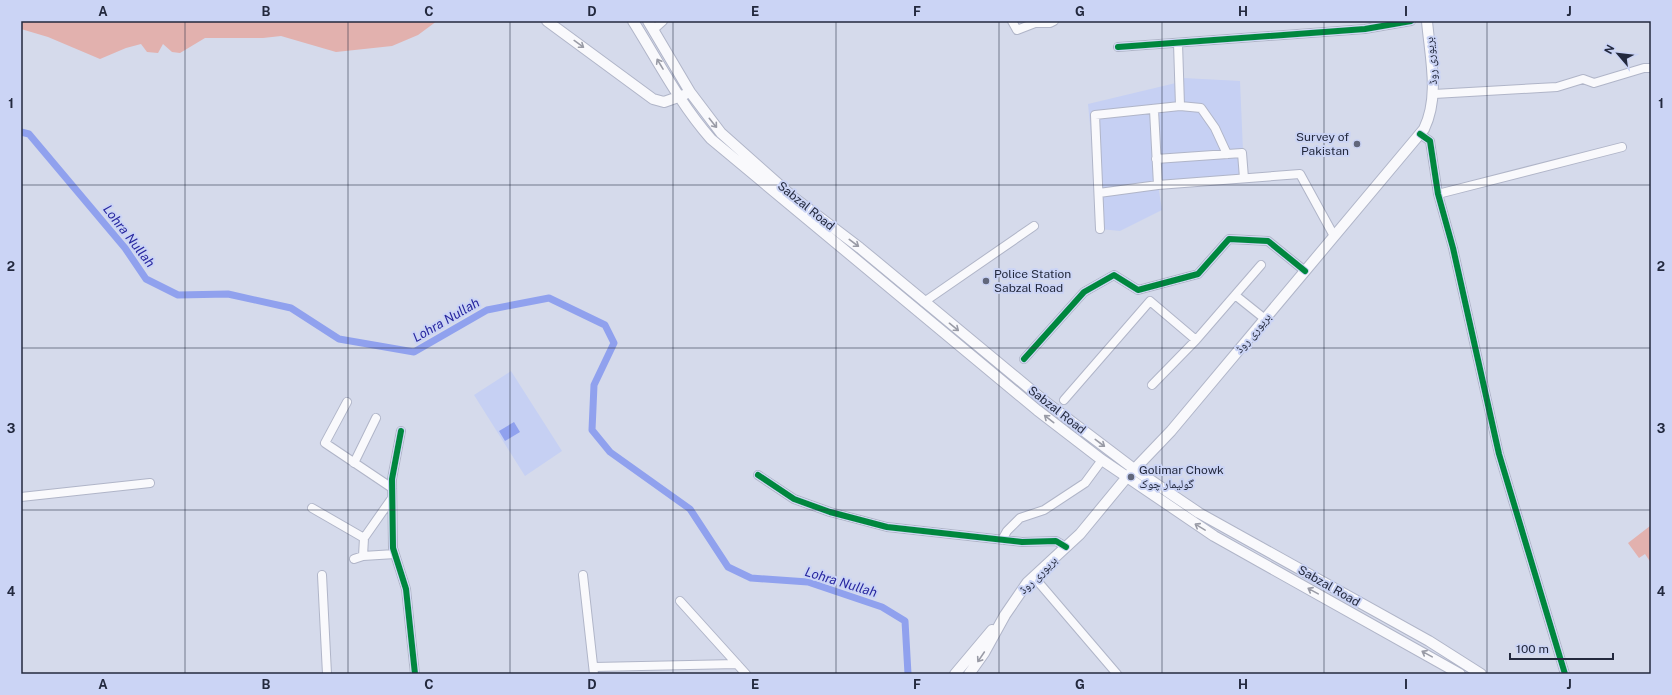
<svg xmlns="http://www.w3.org/2000/svg" width="1672" height="695" font-family="'Public Sans','Noto Naskh Arabic',sans-serif">
<rect width="100%" height="100%" fill="#d5daeb"/>
<path fill="#c6d0f3" d="M1183 78 1240 81 1244 174 1158 185 1162 210 1120 231 1100 229 1088 104 1180 82Z
M511 371 562 451 525 476 474 395Z"/>
<path fill="#e2b1ae" d="M21 21H437L418 35 392 46 336 52 281 36 263 38H205L180 53 172 52 163 44 158 53 147 52 141 44 126 48 100 59 48 37 21 29Z
M1650 526 1651 529V563L1645 554 1639 558 1628 543Z"/>
<path fill="#90a1ee" d="M514 422 520 432 505 441 499 431Z"/>
<g fill="none" stroke-linecap="round" stroke-linejoin="round">
<path stroke="#90a1ee" stroke-width="7" d="M21 132 29 134 125 248 146 279 178 295 228 294 291 308 339 339 414 352 487 310 549 298 605 325 614 343 594 385 592 430 610 452 690 509 728 567 751 578 808 582 882 607 905 621 908 674"/>
<g stroke="#b0b5c8" stroke-width="10">
<path id="minor" d="M1012 21 1017 30 1035 23H1050L1054 21
M653 30 663 21
M1178 43 1180 106
M1118 47 1365 29 1411 21
M1434 94 1557 87 1583 79 1594 83 1644 68H1651
M1154 110 1158 185
M1420 134 1430 141 1438 194 1453 248 1499 454 1565 674
M1156 159 1242 153 1244 178
M1099 193 1158 185 1300 174 1334 236
M1438 194 1622 147
M1100 229 1095 115 1180 106 1201 108 1215 128 1227 154
M1235 295 1265 319
M924 302 1034 226
M1024 359 1084 292 1114 275 1138 290 1198 274 1229 239 1268 241 1305 271
M1152 385 1196 340 1261 265
M1064 400 1150 301 1196 340
M347 402 325 443 392 488
M401 431 392 479 393 548 406 589 415 674
M354 463 376 418
M758 475 794 499 830 512 887 527 1022 542 1056 541 1066 547
M21 497 150 483
M312 508 364 538
M1002 540 1007 531 1020 518 1044 510 1085 483 1102 460
M363 556 364 538 392 498
M354 559 363 556 395 554
M322 575 327 674
M583 575 594 674
M1034 577 1117 674
M680 601 746 674
M594 667 737 664"/>
</g>
<g stroke="#b0b5c8" stroke-width="12">
<path id="major" d="M547 21 653 99 664 102 684 95
M633 21C658 61 680 104 711 139L1037 410 1102 460 1214 536 1460 674
M648 21 690 92 721 133 793 197 860 248 1047 403 1134 469 1199 513 1429 641 1481 674
M955 674 992 630
M969 674 984 653 1005 615 1027 583 1080 534 1127 477 1171 431 1424 129C1440 96 1430 57 1427 21"/>
</g>
<use href="#minor" stroke="#f9f9fc" stroke-width="8"/>
<use href="#major" stroke="#f9f9fc" stroke-width="10"/>
<g stroke="#cbd4f5" stroke-width="8">
<path id="cycleway" d="M1118 47 1365 29 1411 21
M1420 134 1430 141 1438 194 1453 248 1499 454 1565 674
M1024 359 1084 292 1114 275 1138 290 1198 274 1229 239 1268 241 1305 271
M401 431 392 479 393 548 406 589 415 674
M758 475 794 499 830 512 887 527 1022 542 1056 541 1066 547"/>
</g>
<use href="#cycleway" stroke="#00873e" stroke-width="6"/>
</g>
<defs><path id="oneway-shaft" d="M-6 0H5M1.5-3L5.5 0L1.5 3" fill="none" stroke-width="1.6" stroke-linecap="round" stroke-linejoin="round"/></defs>
<g stroke="#999ba6">
<use href="#oneway-shaft" transform="translate(579 44) rotate(36)"/>
<use href="#oneway-shaft" transform="translate(660 64) rotate(-121)"/>
<use href="#oneway-shaft" transform="translate(713 123) rotate(51)"/>
<use href="#oneway-shaft" transform="translate(854 243) rotate(37)"/>
<use href="#oneway-shaft" transform="translate(954 327) rotate(39)"/>
<use href="#oneway-shaft" transform="translate(1049 419) rotate(-142)"/>
<use href="#oneway-shaft" transform="translate(1100 443) rotate(37)"/>
<use href="#oneway-shaft" transform="translate(1200 527) rotate(-149)"/>
<use href="#oneway-shaft" transform="translate(1313 591) rotate(-151)"/>
<use href="#oneway-shaft" transform="translate(1427 654) rotate(-151)"/>
<use href="#oneway-shaft" transform="translate(981 657) rotate(124)"/>
</g>
<path fill="none" stroke="#23293e" stroke-width="1" stroke-opacity="0.55" d="M185 21V674M348 21V674M510 21V674M673 21V674M836 21V674M999 21V674M1162 21V674M1324 21V674M1487 21V674M21 185H1651M21 348H1651M21 510H1651"/>
<g fill="#61677b" stroke="#cbd4f5" stroke-width="1.5">
<circle cx="1357" cy="144" r="4"/>
<circle cx="986" cy="281" r="4"/>
<circle cx="1131" cy="477" r="4"/>
</g>
<g text-anchor="middle" dominant-baseline="central" stroke-width="4" stroke-linejoin="round" paint-order="stroke">
<g font-size="12" fill="#23293e" stroke="#cbd4f5">
<text transform="translate(1431 61) rotate(-95)">بریوری روڈ</text>
<text transform="translate(806 206) rotate(39)">Sabzal Road</text>
<text transform="translate(1253 333) rotate(-50)">بریوری روڈ</text>
<text transform="translate(1057 410) rotate(38)">Sabzal Road</text>
<text transform="translate(1038 575) rotate(-45)">بریوری روڈ</text>
<text transform="translate(1329 586) rotate(30)">Sabzal Road</text>
</g>
<g font-size="12" fill="#23293e" stroke="#cbd4f5" text-anchor="start">
<text x="1349" y="137" text-anchor="end">Survey of<tspan x="1349" dy="14">Pakistan</tspan></text>
<text x="994" y="274">Police Station<tspan x="994" dy="14">Sabzal Road</tspan></text>
<text x="1139" y="470">Golimar Chowk<tspan x="1139" dy="14">گولیمار چوک</tspan></text>
</g>
<g font-size="13" font-style="italic" fill="#27269f" stroke="#cbd4f5">
<text transform="translate(129 236) rotate(52)">Lohra Nullah</text>
<text transform="translate(446 320) rotate(-30)">Lohra Nullah</text>
<text transform="translate(841 582) rotate(17)">Lohra Nullah</text>
</g>
</g>
<rect width="1672" height="695" fill="none" stroke="#cbd4f5" stroke-width="44"/>
<g transform="translate(1618 54) rotate(298)" stroke="#cbd4f5" stroke-width="3" paint-order="stroke">
<path d="M0-3L7 15L0 10L-7 15Z" fill="#23293e"/>
<text y="-6" font-size="11" font-weight="bold" text-anchor="middle" fill="#23293e">N</text>
</g>
<path d="M1510 653v6h103v-6" fill="none" stroke="#23293e" stroke-width="2"/>
<text x="1516" y="653" font-size="12" fill="#23293e" stroke="#cbd4f5" stroke-width="3" paint-order="stroke">100 m</text>
<rect x="22" y="22" width="1628" height="651" fill="none" stroke="#23293e" stroke-width="1.5"/>
<g font-size="13" text-anchor="middle" font-weight="bold" fill="#23293e">
<text x="103" y="16">A</text>
<text x="266" y="16">B</text>
<text x="429" y="16">C</text>
<text x="592" y="16">D</text>
<text x="755" y="16">E</text>
<text x="917" y="16">F</text>
<text x="1080" y="16">G</text>
<text x="1243" y="16">H</text>
<text x="1406" y="16">I</text>
<text x="1569" y="16">J</text>
<text x="11" y="108">1</text>
<text x="1661" y="108">1</text>
<text x="11" y="271">2</text>
<text x="1661" y="271">2</text>
<text x="11" y="433">3</text>
<text x="1661" y="433">3</text>
<text x="11" y="596">4</text>
<text x="1661" y="596">4</text>
<text x="103" y="689">A</text>
<text x="266" y="689">B</text>
<text x="429" y="689">C</text>
<text x="592" y="689">D</text>
<text x="755" y="689">E</text>
<text x="917" y="689">F</text>
<text x="1080" y="689">G</text>
<text x="1243" y="689">H</text>
<text x="1406" y="689">I</text>
<text x="1569" y="689">J</text>
</g>
</svg>
